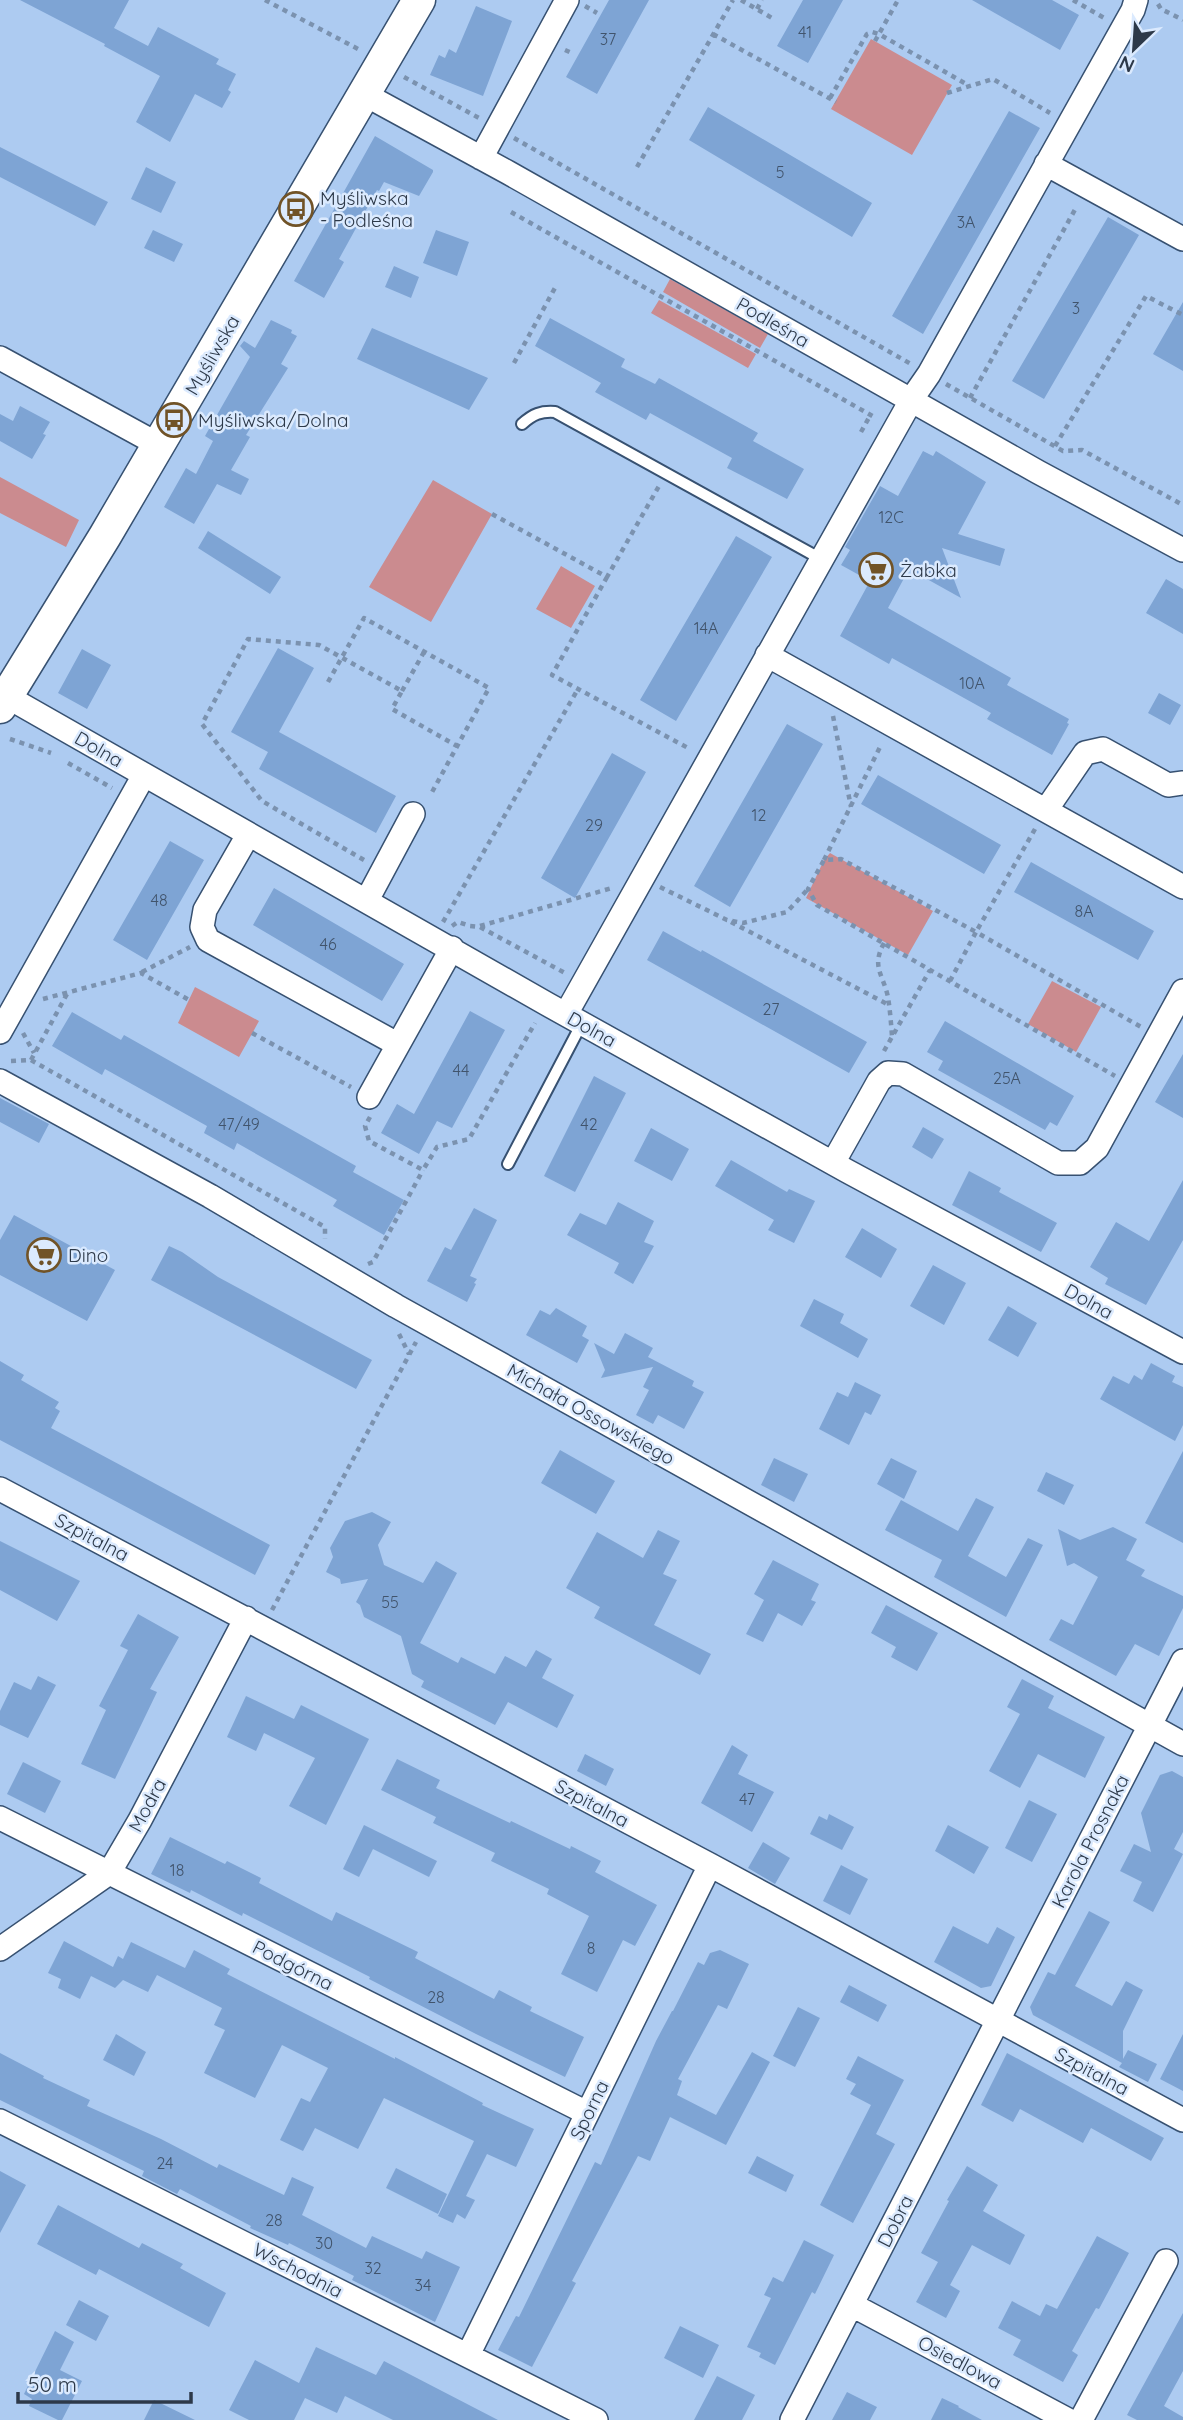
<svg xmlns="http://www.w3.org/2000/svg" width="1183" height="2420" font-family="Quicksand,sans-serif">
<rect width="100%" height="100%" fill="#adcbf1"/>
<path fill="#cb8b8f" d="M871 39 952 85 912 155 831 109Z
M670 279 768 334 760 348 663 292Z
M659 300 756 354 748 368 651 313Z
M0 477 79 520 66 547 0 513Z
M433 480 492 514 431 622 369 587Z
M561 566 595 586 571 628 536 609Z
M830 853 933 911 908 955 806 898 824 860Z
M1052 981 1101 1007 1076 1052 1028 1024Z
M195 987 259 1021 239 1057 178 1023Z"/>
<path fill="#7ea4d4" d="M20 0H129L114 28 148 46 158 27 219 59 216 64 236 74 228 90 231 92 222 108 195 94 170 142 136 122 160 76 104 46 105 44Z
M609 0H649L597 94 566 77Z
M803 0H843L808 63 777 46Z
M972 0H1052L1079 15 1060 50Z
M476 6 512 21 483 96 430 75 439 55 445 58 449 49 456 53Z
M708 107 872 203 852 237 689 140Z
M1009 111 1040 128 923 334 892 316Z
M375 136 433 170V172L419 196 384 182 379 191 377 190 339 259 344 262 324 298 294 281Z
M0 147 108 202 95 226 0 177Z
M146 167 176 182 161 213 131 199Z
M1108 217 1139 235 1044 399 1012 381Z
M153 230 183 244 174 262 144 248Z
M436 230 469 242 457 276 423 263Z
M394 266 419 277 411 298 385 287Z
M1183 302V371L1153 354Z
M550 318 625 359 621 367 655 384 659 378 758 433 753 441 804 469 787 499 727 468 732 458 650 413 646 420 595 392 601 383 535 346Z
M271 320 292 330 291 333 297 336 281 364 288 368 246 435 250 437 231 470 249 479 241 495 217 484 194 524 164 507 186 468 196 474 213 441 205 436 250 357 240 346 244 341 255 348Z
M372 328 488 378 469 410 357 359Z
M20 406 50 422 43 434 46 435 32 459 0 441V414L13 421Z
M923 451 933 456 936 451 986 482 958 534 1005 549 1000 566 942 548 961 598 909 569 888 608 1011 678 1007 685 1069 719 1067 723 1069 724 1052 755 987 719 991 713 892 658 889 664 840 636 870 581 841 565 850 550 845 547 880 486 898 496Z
M208 531 281 577 270 594 198 548Z
M736 536 772 557 676 721 640 700Z
M1166 579 1183 589V634L1146 613Z
M278 648 314 668 279 732 396 796 376 833 259 769 268 752 231 732Z
M82 649 111 665 87 709 58 693Z
M1159 693 1181 705 1170 725 1148 713Z
M787 724 823 744 730 907 694 886Z
M612 753 646 772 575 898 541 878Z
M878 775 1001 845 984 874 861 804Z
M170 841 204 860 147 960 113 940Z
M1031 862 1154 931 1138 960 1014 892Z
M274 888 404 964 382 1001 253 925Z
M663 931 701 952 702 950 867 1042 849 1073 647 960Z
M470 1011 505 1030 452 1128 437 1121 419 1154 381 1133 397 1104 414 1114Z
M72 1012 121 1040 124 1035 356 1166 353 1172 404 1200 384 1235 333 1206 337 1200 237 1143 234 1150 204 1133 207 1126 105 1069 102 1075 52 1046Z
M945 1021 1074 1096 1057 1126 1050 1122 1045 1130 938 1070 943 1061 927 1052Z
M1183 1054V1118L1155 1102Z
M594 1076 626 1093 575 1192 544 1176Z
M0 1098 49 1124 39 1143 0 1122Z
M923 1127 944 1139 932 1159 912 1147Z
M651 1128 689 1149 672 1181 634 1161Z
M731 1160 787 1192 789 1189 815 1201 794 1243 768 1230 774 1220 715 1186Z
M969 1171 1001 1188 999 1192 1057 1223 1041 1252 952 1205Z
M1183 1180V1240L1146 1305 1105 1284 1108 1278 1090 1267 1116 1222 1149 1241Z
M618 1202 654 1221 644 1242 654 1246 633 1284 614 1273 619 1263 567 1235 580 1213 606 1225Z
M474 1208 497 1220 470 1276 477 1279 474 1283 476 1284 467 1302 427 1281 445 1247 451 1250Z
M14 1215 115 1270 87 1321 0 1275V1240Z
M862 1228 897 1249 881 1278 845 1257Z
M169 1246 182 1252 218 1277 372 1360 356 1389 151 1280Z
M933 1265 966 1283 944 1325 910 1306Z
M814 1299 844 1314 840 1323 868 1339 858 1358 800 1326Z
M1008 1306 1037 1323 1018 1357 988 1340Z
M556 1308 587 1326 582 1336 589 1340 577 1363 526 1335 540 1310 550 1315Z
M625 1333 653 1348 648 1357 694 1381 692 1386 704 1392 684 1429 658 1415 653 1424 636 1415 649 1390 643 1387 653 1367 601 1378 605 1370 594 1343 614 1354Z
M0 1361 24 1375 21 1380 59 1402 55 1408 60 1411 51 1428 270 1545 255 1575 0 1440Z
M1151 1363 1175 1376 1172 1382 1183 1387V1425L1175 1441 1100 1399 1113 1376 1129 1384 1134 1375 1142 1380Z
M855 1382 881 1395 871 1415 865 1412 849 1445 819 1429 837 1392 848 1397Z
M560 1450 615 1481 596 1514 541 1483Z
M1183 1451V1543L1145 1523Z
M774 1458 808 1474 794 1502 761 1485Z
M891 1458 917 1471 904 1499 877 1484Z
M1046 1472 1074 1485 1064 1505 1037 1491Z
M976 1498 994 1507 968 1556 1006 1577 1028 1538 1043 1545 1006 1617 934 1577 942 1560 885 1530 901 1500 958 1531Z
M372 1512 391 1522 378 1545 384 1565 423 1583 436 1561 457 1573 420 1643 458 1663 461 1657 495 1674 505 1656 526 1667 536 1650 552 1659 542 1678 574 1695 557 1728 508 1702 495 1725 421 1687 424 1681 412 1674 401 1636 364 1617 360 1605 356 1602 368 1579 341 1584 340 1579 326 1572 333 1557 330 1548 345 1521Z
M1113 1527 1137 1539 1126 1560 1145 1570 1141 1576 1183 1596V1608L1159 1656 1135 1644 1116 1676 1049 1640 1061 1619 1073 1625 1098 1577 1074 1563 1067 1566 1058 1529 1080 1540Z
M658 1530 680 1541 663 1574 677 1580 654 1625 711 1654 700 1675 594 1618 600 1607 566 1588 597 1532 643 1558Z
M0 1541 80 1581 57 1621 0 1590Z
M773 1560 819 1584 811 1600 816 1602 802 1626 778 1613 763 1642 746 1634 764 1600 754 1594Z
M886 1605 938 1633 917 1671 891 1657 896 1647 871 1633Z
M138 1614 179 1637 150 1689 157 1692 115 1779 81 1764 106 1710 99 1706 128 1650 120 1646Z
M38 1676 56 1685 28 1738 0 1725V1711L14 1682 31 1690Z
M1022 1679 1054 1696 1048 1708 1105 1737 1085 1778 1038 1754 1020 1788 989 1771 1020 1714 1007 1707Z
M246 1696 294 1719 301 1705 369 1739 326 1825 289 1806 315 1758 264 1733 256 1751 227 1737Z
M732 1745 748 1755 738 1774 774 1792 752 1832 701 1803Z
M585 1754 614 1769 606 1786 577 1771Z
M397 1759 440 1780 436 1788 510 1823 511 1821 570 1849 571 1846 601 1861 595 1872 657 1905 635 1946 623 1940 597 1992 561 1974 589 1916 547 1894 549 1889 491 1861 495 1853 433 1823 436 1817 381 1790Z
M23 1762 61 1781 45 1813 7 1794Z
M1172 1771 1183 1777V1832L1174 1849 1183 1854 1153 1912 1133 1901 1142 1882 1120 1871 1134 1844 1151 1852 1141 1813 1160 1775Z
M1029 1800 1057 1814 1032 1862 1005 1848Z
M829 1814 854 1827 842 1850 810 1834 819 1816 827 1820Z
M364 1825 437 1861 429 1877 373 1849 359 1877 343 1869Z
M948 1825 989 1847 974 1874 935 1851Z
M170 1837 225 1864 227 1861 261 1878 259 1883 332 1921 336 1912 418 1952 415 1958 494 1999 499 1990 532 2007 530 2011 584 2037 565 2077 476 2034 369 1979 370 1977 243 1913 242 1916 191 1890 190 1893 151 1874Z
M763 1842 790 1858 775 1884 748 1868Z
M841 1865 868 1879 850 1915 823 1901Z
M1089 1911 1110 1922 1075 1986 1112 2006 1126 1981 1143 1990 1123 2031V2059L1128 2050 1157 2064 1148 2082 1119 2067 1122 2063 1033 2015 1030 2007 1048 1972 1055 1975Z
M953 1926 988 1944 997 1927 1015 1937 991 1986 981 1988 934 1962Z
M64 1941 113 1967 118 1956 123 1959 131 1942 185 1968 194 1950 230 1969 227 1974 395 2059V2057L483 2103 482 2105 534 2129 516 2167 487 2154 466 2196 475 2200 465 2219 457 2214 453 2223 438 2216 474 2141 384 2098 358 2149 315 2128 303 2151 280 2140 301 2098 310 2102 328 2068 282 2045 255 2098 204 2073 225 2030 214 2025 222 2008 157 1975 148 1992 123 1980 115 1988 91 1976 80 1999 58 1988 61 1979 48 1973Z
M720 1950 749 1964 727 2009 718 2005 678 2079 682 2081 677 2095 716 2115 752 2052 770 2062 726 2145 670 2117 650 2161 638 2156 572 2281 576 2283 532 2367 498 2350 516 2316 519 2317 595 2162 601 2165 656 2041 672 2011H673L698 1962 704 1965 710 1953Z
M849 1985 887 2005 878 2022 840 2002Z
M798 2007 820 2018 795 2067 773 2056Z
M116 2034 146 2052 134 2076 103 2060Z
M1183 2034V2091L1160 2079Z
M0 2053 44 2076 43 2078 90 2100 87 2106 161 2139 217 2168 219 2164 284 2195 292 2177 314 2187 302 2215 366 2248 372 2236 422 2259 426 2251 460 2267 435 2322 352 2280 354 2276 289 2243 288 2245 250 2228 251 2226 180 2189 177 2194 142 2176 144 2171 0 2100Z
M1007 2053 1164 2138 1151 2161 1091 2128 1083 2143 1020 2109 1013 2122 981 2105Z
M858 2056 904 2080 876 2134 895 2144 853 2223 820 2205 871 2105 850 2094 856 2084 846 2079Z
M757 2156 794 2175 786 2192 748 2173Z
M967 2166 998 2185 983 2211 1025 2235 1010 2265 972 2245 950 2285 960 2291 946 2318 916 2302 938 2262 921 2253 949 2201 947 2200Z
M396 2168 447 2194 438 2214 386 2188Z
M0 2171 26 2185 0 2233Z
M58 2205 139 2248 142 2243 183 2264 180 2268 226 2293 209 2327 99 2269 96 2275 37 2244Z
M1097 2236 1129 2253 1099 2309 1096 2308 1072 2351 1078 2355 1063 2382 1013 2355 1021 2340 998 2328 1012 2301 1040 2316 1046 2304 1057 2309Z
M804 2240 834 2255 815 2294 812 2292 775 2365 759 2357 761 2353 747 2347 771 2298 764 2295 773 2277 783 2282Z
M79 2300 109 2316 96 2341 66 2325Z
M1183 2313V2371L1164 2406 1183 2417V2420H1137L1127 2415Z
M680 2326 719 2345 703 2378 664 2358Z
M55 2331 74 2342 60 2370 82 2381 62 2420H58L29 2406 32 2399 24 2394Z
M316 2347 376 2375 384 2361 498 2420H393L345 2396 337 2413 305 2398 294 2420H249L229 2410 255 2360 299 2383Z
M717 2376 755 2395 742 2420H694Z
M847 2392 877 2407 870 2420H832Z
M942 2398 959 2406 958 2407 982 2420H931Z
M154 2400 195 2420H144Z"/>
<g fill="none" stroke-linecap="round" stroke-linejoin="round">
<g stroke="#375171" stroke-width="14">
<path id="lane" d="M522 424C533 414 541 411 555 412L821 559
M508 1164 582 1023"/>
</g>
<g stroke="#375171" stroke-width="26">
<path id="street" d="M364 94 509 173 1038 472 1183 550
M481 158 567 0
M1046 164 1183 239
M0 358 159 445
M911 400 929 374 1133 10 1136 0
M767 655 1183 887
M6 696 547 1004 847 1171 1183 1352
M1046 810 1085 753 1103 749 1168 785 1183 783
M248 835 205 910 202 927 208 940 397 1044
M367 900 413 814
M566 1014 913 397
M0 1032 144 775
M0 1081 210 1196 396 1306 1183 1744
M369 1097 452 948
M833 1163 879 1081 888 1073 903 1074 1058 1163H1080L1097 1148 1183 991
M0 1489 710 1865 1183 2120
M0 1818 587 2113
M0 1949 109 1873 140 1820 246 1618
M0 2121 596 2420
M852 2305 1068 2420
M468 2355 710 1865
M792 2420 1183 1661
M1081 2420 1166 2261"/>
</g>
<g stroke="#375171" stroke-width="35">
<path id="secondary" d="M0 707 105 536 419 0"/>
</g>
<path stroke="#7b92af" stroke-width="4.5" stroke-dasharray="5 5" stroke-linecap="butt" d="M265 0 360 50
M741 0 772 18
M1073 0 1106 19
M1158 4 1161 9 1183 20
M585 6 597 13
M757 9 762 0
M713 34 836 102
M875 41 898 0
M565 50 574 54
M404 77 479 118
M947 93 993 79 1050 113
M830 98 867 34 872 32 879 34 968 85
M514 138 911 364
M637 167 733 0
M511 212 876 418
M514 363 556 286
M946 384 1063 451 1082 450 1183 505
M970 398 1077 206
M861 432 871 414
M1055 446 1146 296 1183 315
M492 514 607 577 659 486
M607 577 552 675 690 749
M328 682 364 618 489 688 431 794
M402 691 424 652
M833 716 851 807
M10 739 51 753
M68 763 112 788
M1035 829 976 932 841 859 824 860 808 889 817 905 1115 1076
M364 860 262 801 202 724 248 639 319 645 402 691 392 709 457 746
M824 860 881 745
M660 887 727 920 743 923 787 912 808 889
M443 922 578 689
M731 922 889 1005
M452 926 458 922 470 926 480 927 565 973
M480 926 612 888
M884 943C871 967 883 974 888 997 890 1010 891 1023 892 1036
M142 972 190 947
M950 981 976 932 1141 1027
M43 999 141 973 189 1000
M23 1033 34 1053
M252 1033 351 1087
M884 1051 930 970
M31 1060 67 994
M11 1061 31 1060 325 1227V1239
M370 1117 365 1126 369 1141 423 1170 437 1147 469 1139 535 1023
M368 1264 373 1262 423 1170
M399 1334 409 1354
M272 1610 416 1342"/>
<use href="#lane" stroke="#fff" stroke-width="10"/>
<use href="#street" stroke="#fff" stroke-width="23"/>
<use href="#secondary" stroke="#fff" stroke-width="32"/>
</g>
<defs>
<g id="bus-ring" transform="scale(1.75)"><circle r="9.5" fill="#dbeafe" stroke="#715327" stroke-width="1.5"/><path d="M-5-6H5V4H4V6H2V4H-2V6H-4V4H-5ZM-3.5-4V0h7V-4ZM-3.5 1.2v1.5H-2V1.2ZM2 1.2v1.5H3.5V1.2Z" fill="#715327"/></g>
<g id="supermarket-ring" transform="scale(1.75)"><circle r="9.5" fill="#dbeafe" stroke="#715327" stroke-width="1.5"/><path d="M-6-5.5h2.5l.6 2H6L4.5 2H-2.5L-4.4-4H-6ZM-1.5 3.2a1.3 1.3 0 1 0 .1 0ZM3 3.2a1.3 1.3 0 1 0 .1 0Z" fill="#715327"/></g>
</defs>
<g fill-rule="evenodd">
<use href="#bus-ring" x="296" y="209"/>
<use href="#bus-ring" x="174" y="420"/>
<use href="#supermarket-ring" x="876" y="570"/>
<use href="#supermarket-ring" x="44" y="1255"/>
</g>
<g text-anchor="middle" dominant-baseline="central" stroke-width="5" stroke-linejoin="round" paint-order="stroke">
<g font-size="16" fill="#41546c">
<text x="805" y="32">41</text>
<text x="608" y="39">37</text>
<text x="780" y="172">5</text>
<text x="966" y="222">3A</text>
<text x="1076" y="308">3</text>
<text x="891" y="517">12C</text>
<text x="706" y="628">14A</text>
<text x="972" y="683">10A</text>
<text x="759" y="815">12</text>
<text x="594" y="825">29</text>
<text x="159" y="900">48</text>
<text x="1084" y="911">8A</text>
<text x="328" y="944">46</text>
<text x="771" y="1009">27</text>
<text x="461" y="1070">44</text>
<text x="1007" y="1078">25A</text>
<text x="239" y="1124">47/49</text>
<text x="589" y="1124">42</text>
<text x="390" y="1602">55</text>
<text x="747" y="1799">47</text>
<text x="177" y="1870">18</text>
<text x="591" y="1948">8</text>
<text x="436" y="1997">28</text>
<text x="165" y="2163">24</text>
<text x="274" y="2220">28</text>
<text x="324" y="2243">30</text>
<text x="373" y="2268">32</text>
<text x="423" y="2285">34</text>
</g>
<g font-size="19" fill="#2d3949" stroke="#dbeafe" text-anchor="start">
<text x="320" y="198">Myśliwska<tspan x="320" dy="22">- Podleśna</tspan></text>
<text x="198" y="420">Myśliwska/Dolna</text>
<text x="900" y="570">Żabka</text>
<text x="68" y="1255">Dino</text>
</g>
<g font-size="19" fill="#2d3949" stroke="#dbeafe">
<text transform="translate(773 322) rotate(30)">Podleśna</text>
<text transform="translate(212 355) rotate(-60)">Myśliwska</text>
<text transform="translate(99 749) rotate(30)">Dolna</text>
<text transform="translate(592 1029) rotate(29)">Dolna</text>
<text transform="translate(1089 1301) rotate(29)">Dolna</text>
<text transform="translate(591 1414) rotate(29)">Michała Ossowskiego</text>
<text transform="translate(92 1537) rotate(28)">Szpitalna</text>
<text transform="translate(592 1803) rotate(28)">Szpitalna</text>
<text transform="translate(147 1805) rotate(-62)">Modra</text>
<text transform="translate(1090 1841) rotate(-63)">Karola Prosnaka</text>
<text transform="translate(293 1965) rotate(27)">Podgórna</text>
<text transform="translate(1092 2071) rotate(28)">Szpitalna</text>
<text transform="translate(589 2110) rotate(-64)">Sporna</text>
<text transform="translate(895 2221) rotate(-63)">Dobra</text>
<text transform="translate(298 2270) rotate(27)">Wschodnia</text>
<text transform="translate(960 2362) rotate(28)">Osiedlowa</text>
</g>
</g>
<g transform="translate(1134 49) rotate(205)" stroke="#dbeafe" stroke-width="5" paint-order="stroke">
<path d="M0-5L12 26L0 18L-12 26Z" fill="#2d3949"/>
<text y="-10" font-size="19" font-weight="bold" text-anchor="middle" fill="#2d3949">N</text>
</g>
<path d="M18 2392v10h173v-10" fill="none" stroke="#2d3949" stroke-width="3.5"/>
<text x="28" y="2392" font-size="21" fill="#2d3949" stroke="#dbeafe" stroke-width="5" paint-order="stroke">50 m</text>
</svg>
